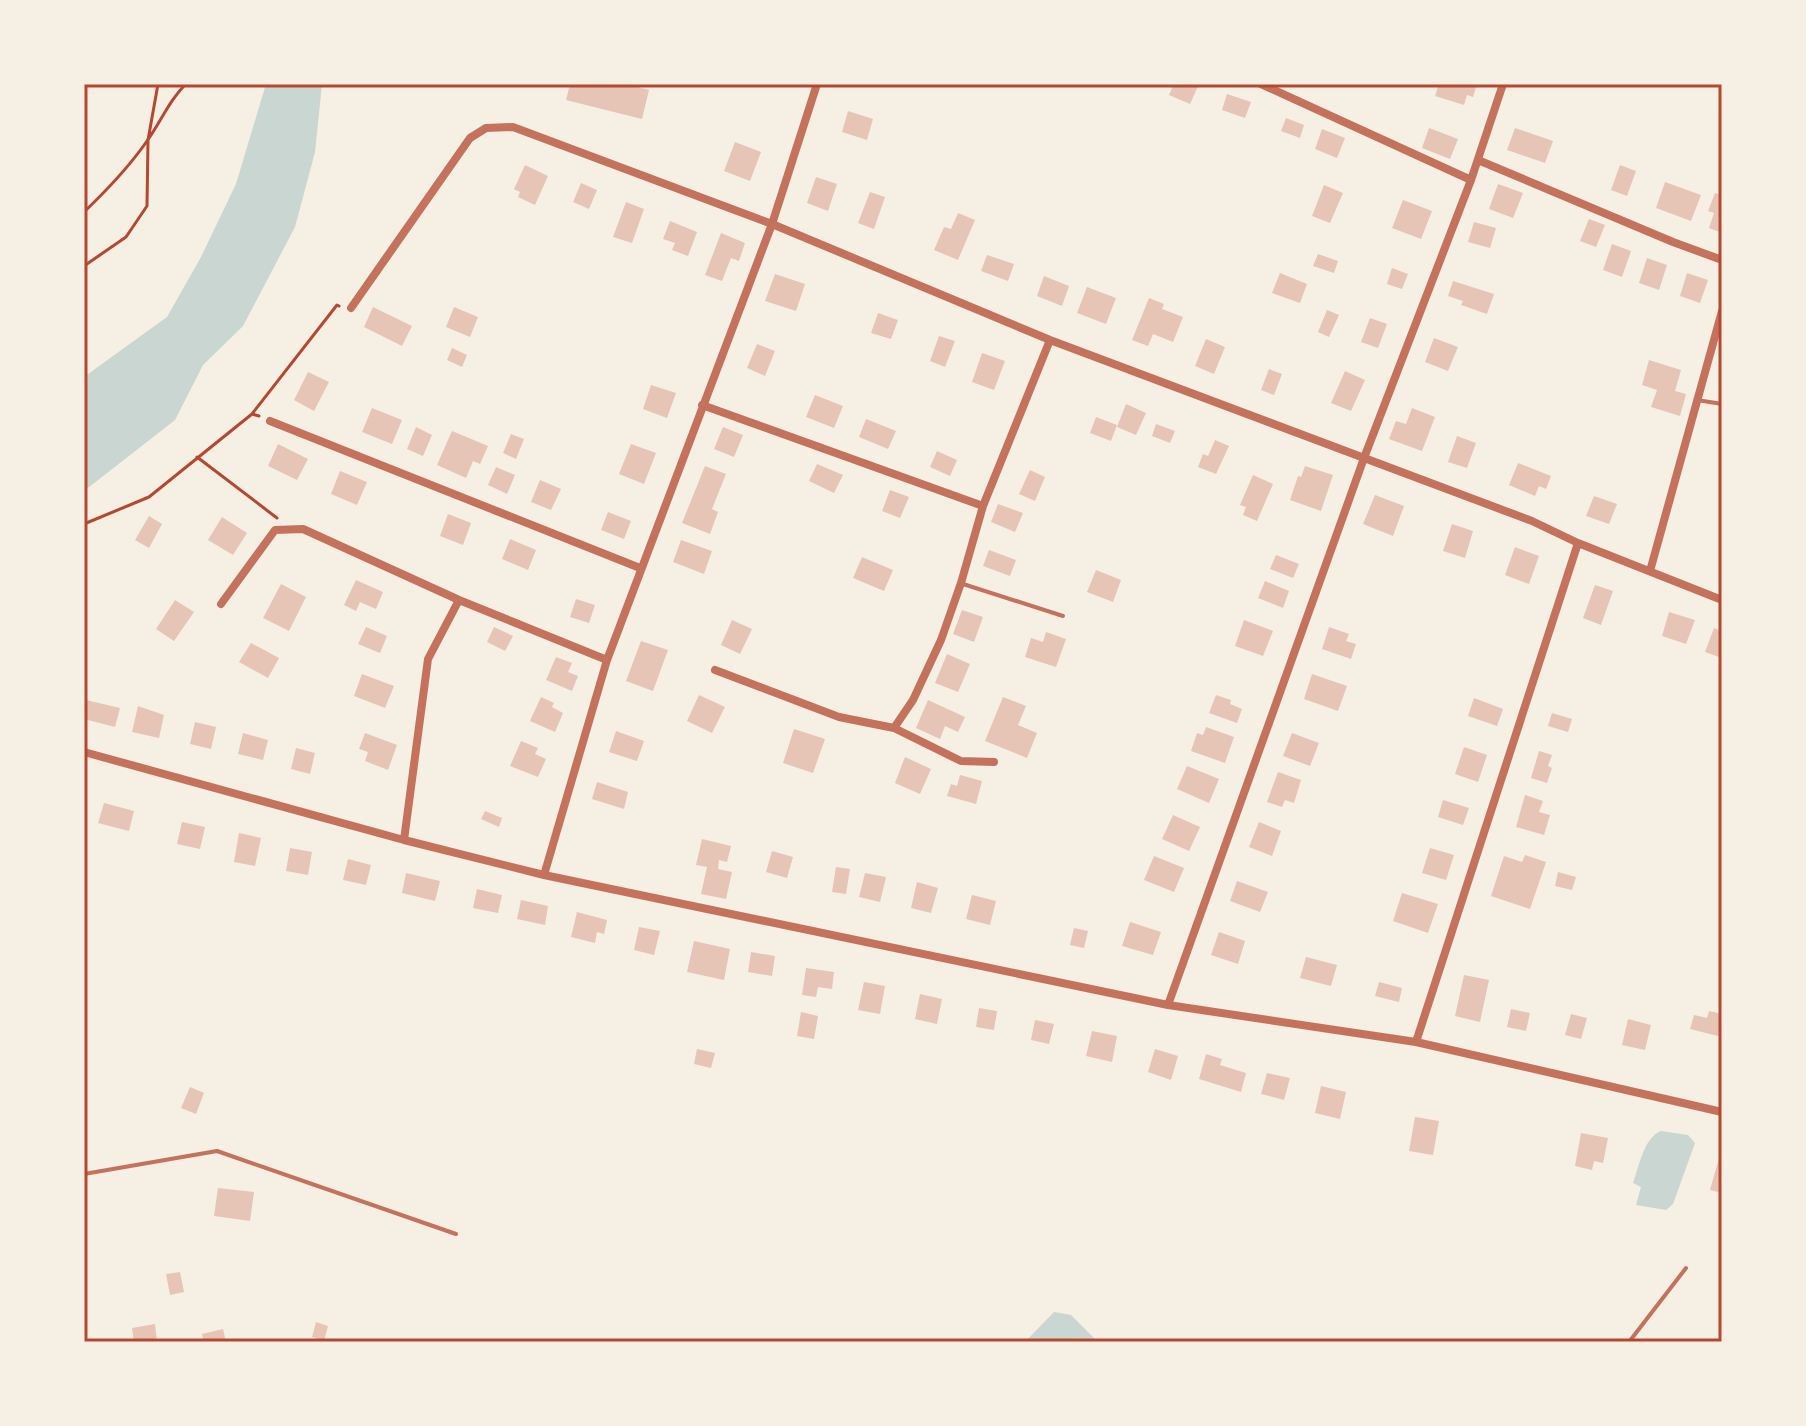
<svg xmlns="http://www.w3.org/2000/svg" width="1806" height="1426" font-family="Rubik,sans-serif">
<rect width="100%" height="100%" fill="#f6efe4"/>
<path fill="#c9d6d2" d="M266 84H322L315 152 295 227 243 326 203 365 175 420 84 491V377L167 317 201 257 236 184Z
M1661 1131 1688 1135 1695 1143 1673 1204 1666 1210 1636 1205 1641 1187 1633 1183C1639 1167 1644 1137 1661 1131Z
M1054 1312 1071 1315 1098 1342H1025Z"/>
<path fill="#e6c5b7" d="M570 84H626L649 90 642 119 566 100Z
M1174 84H1199L1190 104 1169 95Z
M1439 84H1477L1473 97 1467 95 1464 105 1435 96Z
M1227 94 1251 102 1245 118 1222 110Z
M848 111 873 119 867 140 842 132Z
M1286 118 1304 125 1300 138 1281 131Z
M1429 128 1458 139 1450 159 1422 148Z
M1515 128 1553 141 1545 163 1507 150Z
M1322 129 1345 138 1337 158 1315 149Z
M735 142 761 152 750 181 724 171Z
M525 165 548 176 535 205 518 197 520 192 514 189Z
M1620 165 1636 171 1627 196 1611 190Z
M816 177 837 184 828 211 807 203Z
M1665 182 1701 195 1691 221 1656 208Z
M581 183 597 190 589 209 573 202Z
M1498 184 1523 193 1513 218 1489 209Z
M1324 185 1343 193 1330 223 1312 216Z
M870 192 885 197 874 229 858 223Z
M1715 193 1722 195V233L1709 228 1714 213 1708 211Z
M1403 200 1432 211 1421 239 1392 228Z
M626 202 644 209 632 243 613 237Z
M958 213 975 220 958 260 934 250 944 227 951 229Z
M1589 219 1605 225 1596 247 1580 241Z
M670 221 697 232 688 256 672 250 675 243 663 239Z
M1474 222 1496 228 1490 248 1468 242Z
M721 233 745 243 739 261 731 258 722 281 705 275Z
M1612 244 1631 251 1622 277 1603 270Z
M1318 254 1338 261 1334 273 1313 266Z
M987 255 1014 264 1008 281 981 271Z
M1647 258 1667 265 1659 290 1639 283Z
M1392 268 1408 274 1402 289 1387 284Z
M1280 273 1307 284 1300 303 1272 293Z
M1687 273 1708 280 1700 303 1680 296Z
M775 274 805 284 796 311 765 301Z
M1044 276 1069 286 1062 306 1037 296Z
M1453 281 1494 294 1487 314 1461 305 1463 301 1448 296Z
M1087 287 1116 298 1106 324 1077 313Z
M1149 298 1164 304 1162 309 1183 317 1173 342 1153 334 1148 346 1132 340Z
M373 307 412 326 402 346 364 327Z
M454 307 478 317 470 337 446 327Z
M1327 310 1339 315 1329 337 1318 332Z
M878 313 898 320 891 339 871 333Z
M1370 318 1387 324 1378 348 1361 342Z
M939 336 955 341 945 367 930 361Z
M1434 338 1458 347 1448 371 1425 362Z
M1206 339 1225 347 1214 374 1195 366Z
M757 344 775 351 765 376 747 368Z
M452 348 467 355 462 367 447 360Z
M982 353 1005 361 994 390 972 382Z
M1649 360 1681 370 1675 391 1686 394 1680 416 1651 407 1657 390 1642 385Z
M1269 369 1282 374 1274 395 1261 390Z
M1345 371 1365 380 1351 411 1331 403Z
M308 372 329 382 314 411 294 400Z
M651 385 676 393 667 418 643 409Z
M815 395 843 406 834 428 806 417Z
M1126 404 1146 413 1136 435 1117 427Z
M372 408 402 420 392 444 362 432Z
M1412 408 1435 417 1422 451 1389 439 1396 421 1406 424Z
M1096 417 1117 425 1111 441 1090 433Z
M866 419 896 431 888 449 859 437Z
M1156 424 1175 431 1170 443 1152 436Z
M416 427 432 435 423 456 407 449Z
M723 427 743 435 734 457 714 449Z
M452 431 488 446 480 464 473 461 466 478 437 465Z
M511 434 524 439 516 459 503 453Z
M1457 436 1476 443 1467 468 1448 462Z
M1215 440 1229 446 1216 474 1198 467 1203 454 1208 456Z
M278 444 308 459 297 480 268 466Z
M631 444 656 453 644 484 619 474Z
M937 451 957 460 950 476 930 467Z
M1518 463 1551 476 1546 489 1539 486 1535 496 1509 485Z
M817 464 843 475 834 493 809 481Z
M705 466 726 474 712 509 718 512 710 534 682 523Z
M1305 466 1333 475 1321 511 1290 500 1298 476 1301 477Z
M496 467 515 475 507 494 488 485Z
M1030 470 1045 477 1035 501 1019 494Z
M340 471 367 482 357 505 331 494Z
M1253 475 1273 484 1257 521 1243 515 1246 507 1240 505Z
M540 480 561 489 551 510 531 502Z
M890 490 909 497 900 518 882 511Z
M1375 495 1404 506 1393 536 1363 524Z
M1594 496 1617 504 1609 524 1586 516Z
M998 504 1023 513 1015 532 991 522Z
M608 512 631 521 624 539 601 530Z
M448 514 471 523 463 545 440 536Z
M149 516 162 524 149 548 135 540Z
M222 517 247 533 233 555 208 540Z
M1452 524 1473 531 1465 558 1443 551Z
M510 539 536 550 528 570 502 559Z
M681 540 712 551 704 574 673 562Z
M1515 547 1539 556 1529 584 1505 575Z
M989 550 1016 560 1010 576 983 566Z
M1276 555 1299 564 1293 578 1270 569Z
M862 557 893 570 884 591 853 578Z
M1096 570 1121 580 1113 602 1087 592Z
M356 580 383 592 376 609 360 602 356 611 344 605Z
M1265 581 1289 591 1283 608 1258 598Z
M281 584 306 597 289 631 263 618Z
M1595 585 1613 591 1601 625 1583 618Z
M576 599 595 605 589 623 570 617Z
M175 600 194 612 174 641 156 629Z
M962 610 983 617 974 642 953 634Z
M1669 612 1695 620 1686 644 1662 636Z
M732 620 752 629 740 654 721 645Z
M1244 620 1273 631 1263 656 1235 646Z
M366 627 387 636 380 653 358 644Z
M494 627 513 636 505 651 487 642Z
M1329 627 1349 634 1346 641 1356 644 1351 659 1322 649Z
M1714 628 1722 631 1719 657 1705 652Z
M1046 632 1066 639 1056 667 1025 657 1031 638 1043 642Z
M641 641 668 650 653 691 626 681Z
M251 643 279 658 268 678 239 662Z
M947 654 970 664 958 692 935 683Z
M556 657 572 663 568 672 578 676 572 691 546 680Z
M362 674 394 686 385 708 354 696Z
M1312 674 1347 686 1338 711 1304 699Z
M699 695 725 707 712 733 687 721Z
M1216 695 1231 700 1230 704 1242 709 1237 723 1209 713Z
M541 697 554 703 552 707 563 713 555 732 530 721Z
M1003 697 1026 706 1018 725 1037 733 1027 758 985 741Z
M1474 698 1503 709 1497 726 1468 716Z
M86 700 120 708 115 727 84 719Z
M928 700 965 717 958 732 945 726 940 739 916 728Z
M138 706 164 715 159 738 132 732Z
M1552 713 1572 719 1568 732 1548 726Z
M195 722 216 727 211 749 190 744Z
M1206 727 1234 737 1225 763 1191 751 1197 733 1203 735Z
M794 729 825 739 813 773 783 763Z
M616 731 644 741 637 761 609 752Z
M243 733 268 740 263 760 238 754Z
M365 733 397 745 388 770 365 761 368 752 359 749Z
M1292 733 1319 743 1310 766 1283 756Z
M521 741 538 748 535 754 546 759 538 777 510 766Z
M1464 747 1487 755 1478 782 1455 774Z
M296 748 315 753 310 774 291 769Z
M1539 751 1552 755 1548 766 1552 768 1547 783 1531 778Z
M905 757 931 769 920 794 895 783Z
M1187 766 1219 779 1209 803 1177 789Z
M1278 772 1301 780 1294 803 1285 800 1282 807 1267 802Z
M960 775 982 781 976 804 947 796 951 784 957 786Z
M597 782 628 792 624 809 592 799Z
M1525 795 1543 801 1539 812 1550 815 1544 835 1516 827Z
M1443 800 1469 808 1463 825 1438 817Z
M104 803 134 811 129 831 98 823Z
M485 811 502 818 499 827 481 819Z
M1173 815 1200 827 1189 851 1162 839Z
M182 822 205 827 200 849 177 844Z
M1259 822 1281 831 1272 856 1249 847Z
M239 833 261 838 255 866 234 862Z
M702 839 731 846 727 862 719 860 718 869 732 872 726 899 701 894 707 867 696 865Z
M290 848 312 852 308 875 286 871Z
M1430 848 1454 855 1446 880 1422 873Z
M772 851 793 857 787 878 766 872Z
M1525 855 1546 862 1530 909 1491 896 1504 856 1522 862Z
M1154 856 1184 868 1174 892 1144 880Z
M348 859 371 865 366 885 343 880Z
M836 867 850 869 846 894 832 892Z
M1558 872 1576 877 1572 890 1555 886Z
M406 873 440 881 435 901 402 893Z
M865 873 886 877 880 902 859 897Z
M1237 881 1268 892 1260 912 1230 901Z
M917 882 938 888 931 913 911 908Z
M477 889 502 895 498 913 473 908Z
M1402 893 1438 904 1428 933 1393 921Z
M972 895 996 901 990 925 966 919Z
M521 900 548 906 545 925 517 919Z
M577 912 607 920 604 934 597 932 595 943 571 937Z
M1130 922 1161 932 1153 955 1122 946Z
M639 927 660 931 654 955 634 950Z
M1074 928 1088 931 1084 948 1070 945Z
M1219 932 1245 941 1238 964 1211 955Z
M694 941 730 949 724 980 687 972Z
M751 952 775 956 772 976 748 972Z
M1306 957 1337 965 1331 986 1300 978Z
M806 968 834 972 832 989 818 987 816 997 802 995Z
M1464 975 1489 980 1480 1022 1455 1016Z
M864 982 885 986 880 1014 858 1010Z
M1379 982 1402 988 1399 1002 1375 996Z
M920 994 942 999 937 1024 915 1019Z
M979 1008 997 1011 994 1030 976 1027Z
M1511 1009 1530 1013 1526 1031 1507 1027Z
M1709 1011 1722 1014V1037L1690 1029 1694 1015 1707 1018Z
M801 1012 818 1016 814 1039 797 1036Z
M1571 1014 1587 1018 1581 1039 1565 1035Z
M1628 1019 1651 1025 1645 1050 1622 1045Z
M1035 1020 1054 1024 1049 1044 1031 1040Z
M1092 1031 1117 1036 1112 1062 1086 1056Z
M697 1049 715 1053 711 1068 694 1064Z
M1155 1049 1178 1056 1171 1080 1148 1072Z
M1206 1054 1222 1059 1220 1065 1246 1073 1241 1092 1199 1079Z
M1267 1073 1290 1078 1284 1100 1261 1094Z
M1321 1086 1346 1092 1340 1119 1315 1113Z
M190 1087 204 1093 196 1114 181 1108Z
M1415 1117 1439 1121 1433 1155 1409 1151Z
M1581 1133 1608 1138 1603 1163 1594 1161 1592 1170 1575 1166Z
M1721 1151H1722V1193L1710 1190Z
M218 1188 254 1192 250 1221 214 1216Z
M180 1272 184 1292 170 1295 166 1274Z
M316 1322 328 1326 324 1341 312 1337Z
M155 1324 157 1342H134L132 1328Z
M223 1329 226 1342H204L202 1334Z"/>
<g fill="none" stroke-linecap="round" stroke-linejoin="round">
<path stroke="#b5482f" stroke-width="3" d="M84 212C107 190 129 167 147 141 161 122 169 100 186 84
M84 266 126 237 147 206 148 140 158 84
M252 414 337 305 339 306
M197 457 277 518
M84 524 149 497 252 414 259 416"/>
<path stroke="#c5725c" stroke-width="4" d="M1697 400 1722 404
M963 584 1063 616
M84 1174 217 1151 456 1234
M1629 1342 1686 1268"/>
<path stroke="#c5725c" stroke-width="8" d="M1261 84 1471 180
M1478 160 1673 242 1722 260
M351 308 470 138 486 128 513 127 772 224 1050 340 1532 521 1578 543 1722 600
M702 405 983 506
M270 421 640 568
M1650 571 1722 311
M221 604 275 530 303 529 459 600 607 660
M715 670 839 717 894 728 961 761 994 762
M894 728 913 700 941 640 961 583 983 506 1050 340
M84 752 404 840 544 875 1168 1005 1416 1042 1722 1112
M404 840 428 659 459 600
M544 875 607 660 772 224 817 84
M1168 1005 1364 458 1471 180 1503 84
M1416 1042 1578 543"/>
</g>
<rect width="1806" height="1426" fill="none" stroke="#f6efe4" stroke-width="172"/>
<rect x="86" y="86" width="1634" height="1254" fill="none" stroke="#b5482f" stroke-width="3"/>
</svg>
